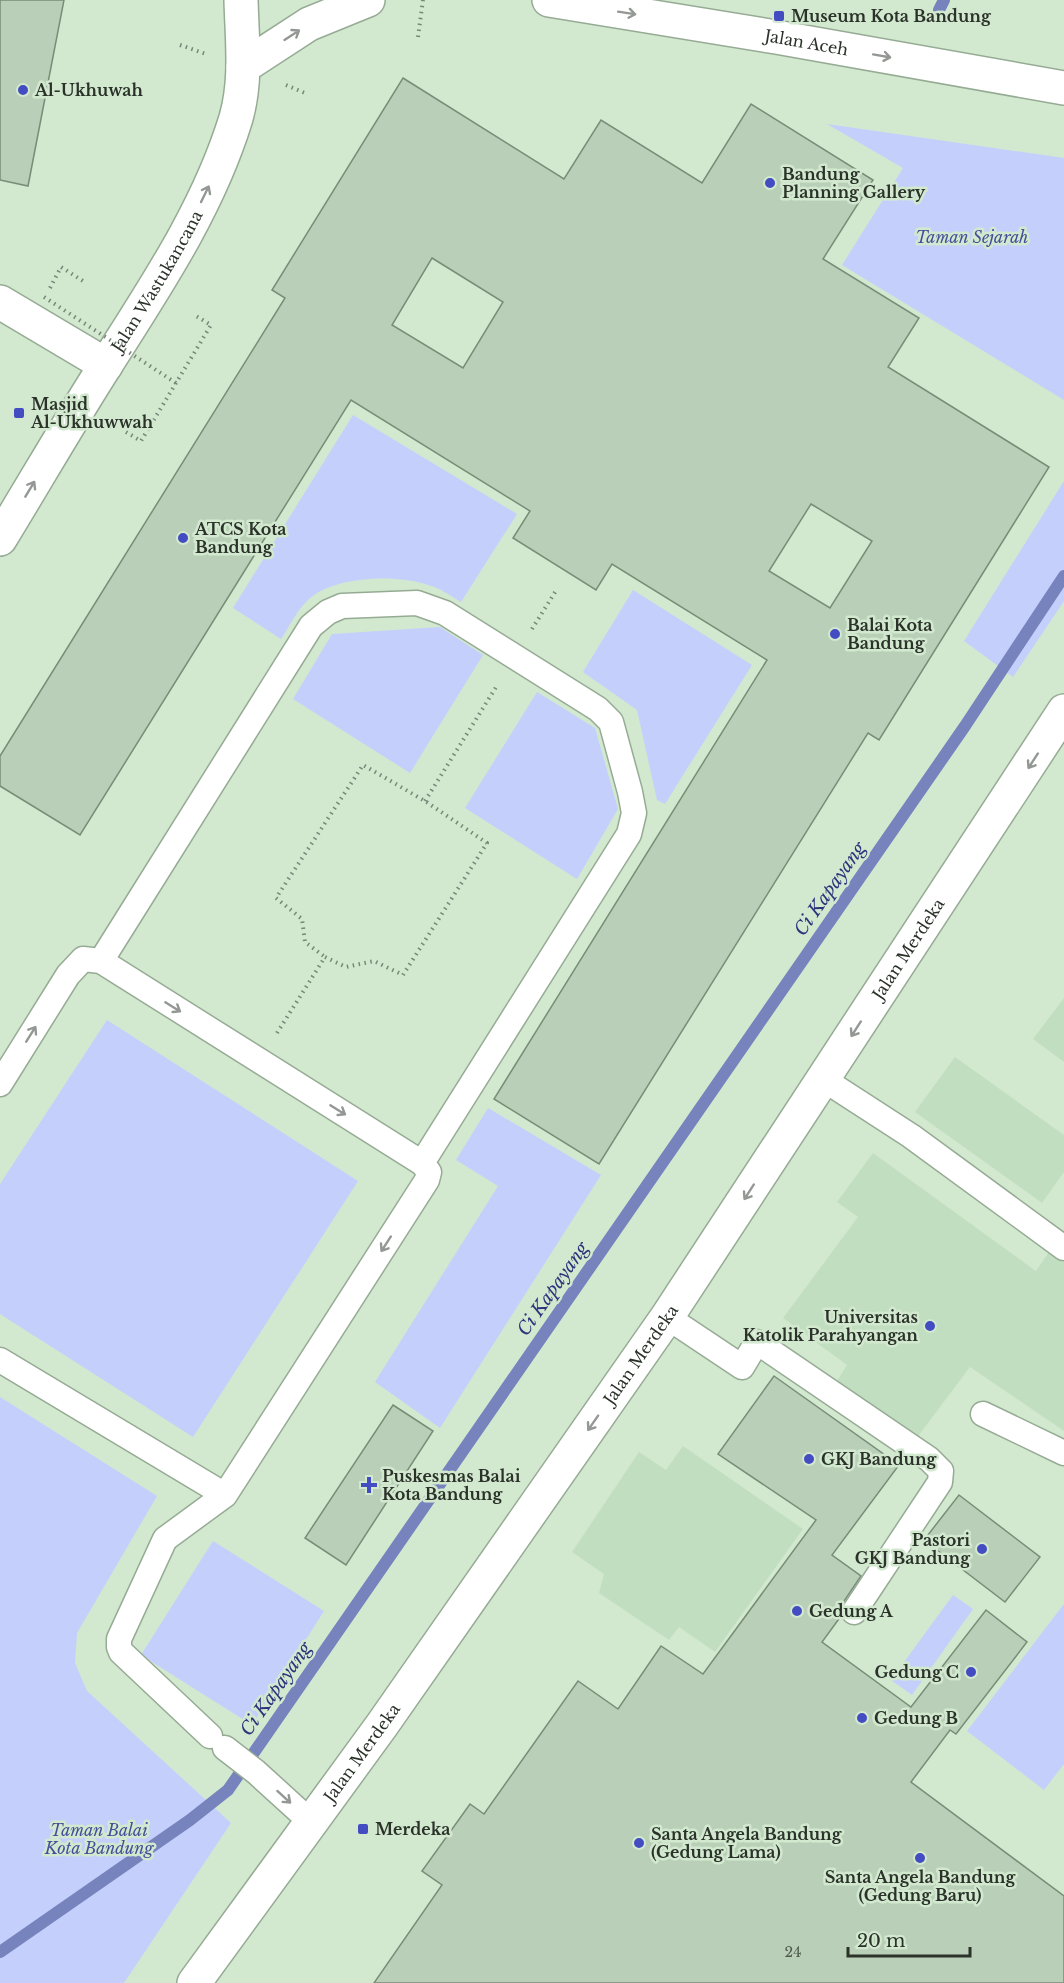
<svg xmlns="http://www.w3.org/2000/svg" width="1064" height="1983" font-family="'Libre Baskerville',serif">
<rect width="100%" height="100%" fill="#d2e9d0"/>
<path fill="#c2dec0" d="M1064 998V1062L1033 1039Z
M955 1057 1064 1135V1172L1042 1203 915 1112Z
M873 1153 1036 1271 1049 1252 1064 1262V1431L970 1367 916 1439 837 1381 847 1365 783 1318 858 1217 837 1202Z
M683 1446 803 1529 715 1652 679 1627 669 1640 599 1593 604 1574 572 1552 639 1452 666 1470Z"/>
<path fill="#c4cffc" d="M827 124 1064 158V400L842 265 903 168Z
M353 415 517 514 461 602C451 596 440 588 428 585 397 574 333 576 308 600 297 610 290 626 281 639L233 608Z
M1064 481V601L1013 677 964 641Z
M633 590 752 665 665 804 657 800 637 710 583 672Z
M440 627 483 655 410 773 293 699 332 634Z
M537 692 595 728 618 809 577 879 465 808Z
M107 1020 358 1181 193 1437 0 1314V1184Z
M488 1108 601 1175 440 1428 375 1382 498 1186 456 1160Z
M0 1397 157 1496 77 1633 75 1663 87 1691 231 1823 124 1983H0Z
M213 1541 324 1611 252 1725 141 1655Z
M953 1595 973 1609 912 1695 891 1680Z
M1064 1604V1764L1044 1790 967 1731Z"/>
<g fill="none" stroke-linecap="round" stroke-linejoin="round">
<path stroke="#7683bd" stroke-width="12" d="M939 10 944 0
M0 1952 190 1820 228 1790 965 726 1064 576"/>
</g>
<path fill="#b9cfb7" stroke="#788d77" stroke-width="1.5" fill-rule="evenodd" d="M0 0H64L28 186 0 180Z
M403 78 564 179 601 120 702 183 751 104 873 180 823 259 919 318 888 367 1049 467 879 740 868 733 599 1164 494 1099 767 660 612 564 596 590 513 538 530 511 351 400 80 835 0 786V756L285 298 272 290ZM432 258 503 302 463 368 392 325ZM811 504 872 541 830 608 769 571Z
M774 1376 899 1465 832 1555 861 1576 842 1604 840 1611 841 1616 822 1642 911 1707 986 1610 1027 1642 956 1734 950 1730 911 1782 1064 1896V1983H374L442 1885 422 1871 470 1804 484 1814 578 1681 618 1709 661 1646 703 1674 816 1520 718 1454Z
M393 1405 433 1431 346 1565 305 1538Z
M959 1495 1040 1557 1005 1602 924 1540Z"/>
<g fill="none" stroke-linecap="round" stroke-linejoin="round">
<g stroke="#96ab94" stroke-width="27">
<path id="service" d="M101 961 311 626 328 612 342 606 417 603 445 613 598 709 611 722 630 792 634 813 629 834 422 1163
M823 1079 911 1136 1064 1248
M0 1084 68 975 83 959 101 961 422 1163 429 1172 427 1180 225 1495 165 1539 119 1639V1647L121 1652 210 1736
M667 1317 742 1367 757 1342 929 1459 941 1471 940 1482 854 1612
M0 1360 225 1495
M983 1414 1064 1453
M225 1748 256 1772 312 1823"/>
</g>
<g stroke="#96ab94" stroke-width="36">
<path id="minor" d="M0 302 106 365"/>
</g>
<g stroke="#96ab94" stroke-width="36">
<g id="secondary">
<path id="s1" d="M549 0 776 37 1064 88"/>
</g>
</g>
<g stroke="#96ab94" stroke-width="36">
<g id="primary">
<path d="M243 67 309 24 368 0"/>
<path id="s2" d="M0 539C36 480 70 421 107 363 156 286 209 207 236 118 247 80 242 39 241 0"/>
<path id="s3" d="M194 1983 382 1725 667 1317 1064 711"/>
</g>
</g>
<path stroke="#788777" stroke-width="4" stroke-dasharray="1.5 4.5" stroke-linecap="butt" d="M418 37 423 0
M180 45 206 54
M286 85 305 93
M50 288 61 267 83 281
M126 432 141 441 211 325 196 316
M532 629 557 589
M425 801 498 684
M277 1033 325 957 346 967 374 961 403 975 487 843 425 801 363 765 276 898 302 919 305 942 325 957"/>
<use href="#service" stroke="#fff" stroke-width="24"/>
<use href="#minor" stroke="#fff" stroke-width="33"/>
<use href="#secondary" stroke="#fff" stroke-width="33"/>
<use href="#primary" stroke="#fff" stroke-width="33"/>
<path stroke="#788777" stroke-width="4" stroke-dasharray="1.5 4.5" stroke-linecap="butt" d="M44 297 176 383"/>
</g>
<defs><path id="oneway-shaft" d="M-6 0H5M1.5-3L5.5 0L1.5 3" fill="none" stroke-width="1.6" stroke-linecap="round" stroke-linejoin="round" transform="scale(1.5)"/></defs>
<g stroke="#949894">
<use href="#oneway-shaft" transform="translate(627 13) rotate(9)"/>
<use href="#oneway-shaft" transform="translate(292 35) rotate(-33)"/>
<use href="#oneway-shaft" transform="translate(882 56) rotate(10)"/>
<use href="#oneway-shaft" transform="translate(205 194) rotate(-64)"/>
<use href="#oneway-shaft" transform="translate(30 489) rotate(-59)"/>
<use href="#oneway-shaft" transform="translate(1033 761) rotate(123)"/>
<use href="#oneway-shaft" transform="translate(173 1007) rotate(32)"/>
<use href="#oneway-shaft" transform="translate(856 1029) rotate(123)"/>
<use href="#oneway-shaft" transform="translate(31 1034) rotate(-58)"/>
<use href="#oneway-shaft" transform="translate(338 1110) rotate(32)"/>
<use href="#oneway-shaft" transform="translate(749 1192) rotate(123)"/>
<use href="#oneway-shaft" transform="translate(386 1244) rotate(123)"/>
<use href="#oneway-shaft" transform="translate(593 1423) rotate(125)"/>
<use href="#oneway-shaft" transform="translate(284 1797) rotate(42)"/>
</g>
<g fill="#444cc1" stroke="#d2e9d0" stroke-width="2">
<rect x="773" y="10" width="12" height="12" rx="3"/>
<circle cx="23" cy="90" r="6"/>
<circle cx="770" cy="183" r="6"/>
<rect x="13" y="407" width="12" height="12" rx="3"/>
<circle cx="183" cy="538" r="6"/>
<circle cx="835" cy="634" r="6"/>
<circle cx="930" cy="1326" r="6"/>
<circle cx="809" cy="1459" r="6"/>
<path d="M366 1476h6v6h6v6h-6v6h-6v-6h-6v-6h6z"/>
<circle cx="982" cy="1549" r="6"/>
<circle cx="797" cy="1611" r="6"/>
<circle cx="971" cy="1672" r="6"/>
<circle cx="862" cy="1718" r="6"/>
<rect x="357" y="1823" width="12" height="12" rx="3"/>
<circle cx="639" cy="1843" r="6"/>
<circle cx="920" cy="1858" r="6"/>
</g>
<g text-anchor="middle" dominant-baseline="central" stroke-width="5" stroke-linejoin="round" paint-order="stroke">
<g font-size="14" fill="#4e594c">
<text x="793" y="1952">24</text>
</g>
<g font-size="16" font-weight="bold" fill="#2a3229" stroke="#d2e9d0" text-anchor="start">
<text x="791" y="16">Museum Kota Bandung</text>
<text x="35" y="90">Al-Ukhuwah</text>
<text x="782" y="174">Bandung<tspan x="782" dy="18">Planning Gallery</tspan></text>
<text x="31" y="404">Masjid<tspan x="31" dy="18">Al-Ukhuwwah</tspan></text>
<text x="195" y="529">ATCS Kota<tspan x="195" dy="18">Bandung</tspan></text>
<text x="847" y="625">Balai Kota<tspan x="847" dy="18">Bandung</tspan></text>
<text x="918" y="1317" text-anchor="end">Universitas<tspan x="918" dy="18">Katolik Parahyangan</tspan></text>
<text x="821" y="1459">GKJ Bandung</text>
<text x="382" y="1476">Puskesmas Balai<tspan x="382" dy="18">Kota Bandung</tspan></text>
<text x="970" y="1540" text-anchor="end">Pastori<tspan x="970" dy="18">GKJ Bandung</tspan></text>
<text x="809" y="1611">Gedung A</text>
<text x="959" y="1672" text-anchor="end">Gedung C</text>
<text x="874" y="1718">Gedung B</text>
<text x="375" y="1829">Merdeka</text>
<text x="651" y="1834">Santa Angela Bandung<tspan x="651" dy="18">(Gedung Lama)</tspan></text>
<text x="920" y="1877" text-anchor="middle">Santa Angela Bandung<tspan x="920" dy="18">(Gedung Baru)</tspan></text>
</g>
<g font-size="16" fill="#2a3229" stroke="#d2e9d0">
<text stroke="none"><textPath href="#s1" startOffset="261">Jalan Aceh</textPath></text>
<text stroke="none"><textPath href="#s2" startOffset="302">Jalan Wastukancana</textPath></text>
<text stroke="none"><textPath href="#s3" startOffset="1257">Jalan Merdeka</textPath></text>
<text stroke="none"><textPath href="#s3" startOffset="771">Jalan Merdeka</textPath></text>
<text stroke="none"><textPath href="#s3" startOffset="285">Jalan Merdeka</textPath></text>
</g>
<g font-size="16" font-style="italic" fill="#444f99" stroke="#d2e9d0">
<text x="972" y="237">Taman Sejarah</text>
<text x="99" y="1830">Taman Balai<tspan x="99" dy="18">Kota Bandung</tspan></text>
</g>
<g font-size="18" font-style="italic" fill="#2d347b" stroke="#d2e9d0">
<text transform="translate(830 889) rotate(-55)">Ci Kapayang</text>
<text transform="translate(553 1289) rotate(-55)">Ci Kapayang</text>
<text transform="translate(276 1689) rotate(-55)">Ci Kapayang</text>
</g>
</g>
<path d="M848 1947v9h122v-9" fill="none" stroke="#2a3229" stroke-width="3"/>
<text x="857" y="1947" font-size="18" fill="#2a3229" stroke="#d2e9d0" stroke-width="4.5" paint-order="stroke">20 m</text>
</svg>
